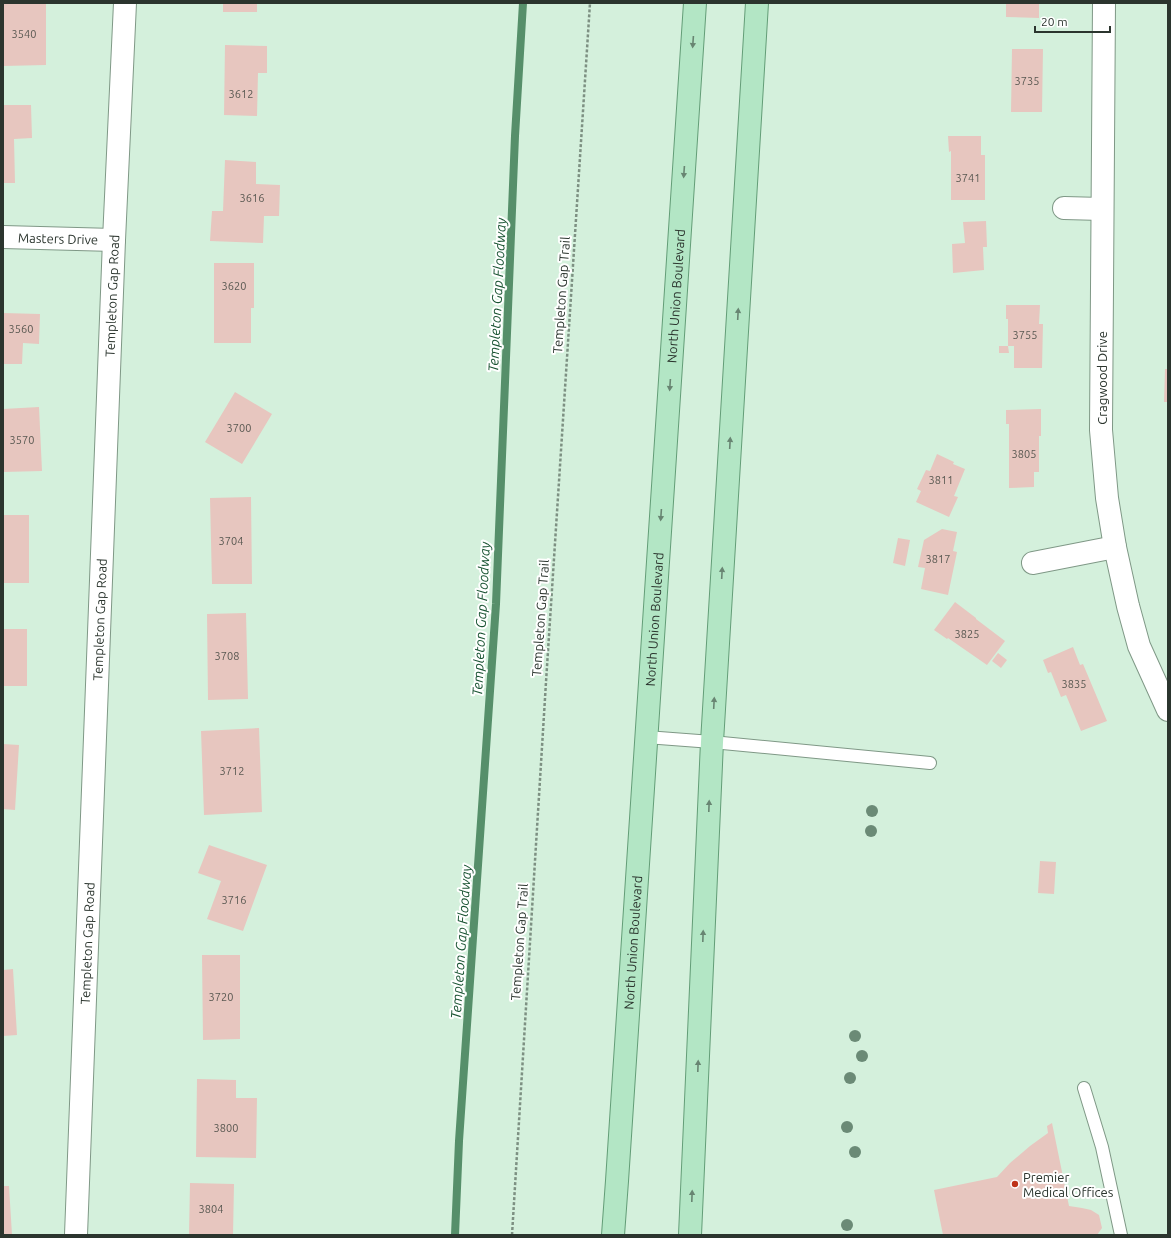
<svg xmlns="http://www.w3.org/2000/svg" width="1171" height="1238" font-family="Ubuntu,sans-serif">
<rect width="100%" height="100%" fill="#d4f0dc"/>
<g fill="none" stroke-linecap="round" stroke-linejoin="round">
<path stroke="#568f6a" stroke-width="8" d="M455 1235 459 1141 496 604 515 136 523 3"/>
</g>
<path fill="#e7c6bf" d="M3 3H46V65L3 66Z
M223 3H257V12H223Z
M1006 3H1039V18L1006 17Z
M225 45 267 46V73H258L257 116 224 115Z
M1012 49H1043L1042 112H1011Z
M3 105H31L32 138 14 139 15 183H3Z
M948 136H981V155H985V200H951V151L949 152Z
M225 160 256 162V184L280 185 279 216H264L263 243 210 241 212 211H223Z
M986 221 987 247H983L984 270 953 273 952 244 965 243 963 222Z
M214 263H254V308H251V343H214Z
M1006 305H1040L1039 324H1043L1042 368H1014V346H1008L1009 353H999V346H1008V319H1006Z
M3 313 40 314 39 344 23 343 22 364H3Z
M1165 369H1168V402H1164Z
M235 392 272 414 242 464 205 442Z
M39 407 42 471 3 472V409Z
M1041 409V436H1039V472H1034V487L1009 488V424H1006V410Z
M937 454 954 462 953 464 965 469 954 496 958 497 949 517 916 502 921 491 917 489 926 470 930 471Z
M251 497 252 584H212L210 498Z
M3 515H29V583H3Z
M942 529 957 532 953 551 957 552 948 595 921 589 925 568 918 567 924 540Z
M898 538 910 540 905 566 893 563Z
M955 602 976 618V619L1005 641 987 665 948 638 947 639 934 630Z
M246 613 248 699 208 700 207 614Z
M3 629H27V686H3Z
M1073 647 1080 665 1083 664 1107 721 1081 731 1066 695 1061 697 1051 672 1048 673 1043 660Z
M998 653 1007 660 1001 668 992 661Z
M259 728 262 812 204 815 201 731Z
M3 744 19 745 15 810 3 809Z
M209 845 267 865 243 931 207 919 221 881 198 873Z
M1040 861 1056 862 1054 894 1038 893Z
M202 955H240V1039L203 1040Z
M13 969 17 1035 3 1036V970Z
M197 1079 236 1080V1098H257L256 1158 196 1157Z
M1052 1123 1069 1206 1082 1208 1091 1210 1099 1215 1102 1228 1097 1235H943L934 1190 997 1177 1010 1163 1030 1146 1048 1133 1047 1126Z
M190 1183 234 1184 233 1235H189Z
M3 1186H9L12 1235H3Z"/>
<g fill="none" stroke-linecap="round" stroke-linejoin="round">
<g stroke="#7f9886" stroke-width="14">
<path id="lane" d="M646 737 712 742 930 763
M1084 1088 1102 1147 1121 1235"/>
</g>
<g stroke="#7f9886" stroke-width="24">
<g id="street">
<path d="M1104 3 1101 430 1107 498 1115 547 1128 606 1139 646 1168 710"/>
<path d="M1064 208 1102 209"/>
<path id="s1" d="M3 237 114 240"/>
<path d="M1033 563 1115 547"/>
<path id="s2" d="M76 1235 114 240 125 3"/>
</g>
</g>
<g stroke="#639d77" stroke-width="24">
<g id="primary">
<path id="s3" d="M613 1235 617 1181 695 3"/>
<path d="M690 1235 712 742 757 3"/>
</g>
</g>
<path stroke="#7d9082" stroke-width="2.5" stroke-dasharray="3 2" stroke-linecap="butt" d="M512 1235 546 682 590 3"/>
<use href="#lane" stroke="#fff" stroke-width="12"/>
<use href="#street" stroke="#fff" stroke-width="22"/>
<use href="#primary" stroke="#b3e6c5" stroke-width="22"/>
</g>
<g fill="#6b8a76">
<circle cx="872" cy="811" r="6"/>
<circle cx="871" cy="831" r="6"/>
<circle cx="855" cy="1036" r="6"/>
<circle cx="862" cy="1056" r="6"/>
<circle cx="850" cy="1078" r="6"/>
<circle cx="847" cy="1127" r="6"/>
<circle cx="855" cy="1152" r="6"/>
<circle cx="847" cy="1225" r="6"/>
</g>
<defs><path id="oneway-solid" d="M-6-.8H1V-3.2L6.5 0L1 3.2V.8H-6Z"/></defs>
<g fill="#688572">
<use href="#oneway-solid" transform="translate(693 42) rotate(94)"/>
<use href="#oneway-solid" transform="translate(684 172) rotate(94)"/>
<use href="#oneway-solid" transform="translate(738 314) rotate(-87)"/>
<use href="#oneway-solid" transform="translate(670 385) rotate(94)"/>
<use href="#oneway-solid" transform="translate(730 443) rotate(-87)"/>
<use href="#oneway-solid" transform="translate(661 515) rotate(94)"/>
<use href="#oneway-solid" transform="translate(722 573) rotate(-87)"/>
<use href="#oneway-solid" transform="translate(714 703) rotate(-87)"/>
<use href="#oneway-solid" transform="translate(709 806) rotate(-88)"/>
<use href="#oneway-solid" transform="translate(703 936) rotate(-88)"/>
<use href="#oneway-solid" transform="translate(698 1066) rotate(-88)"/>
<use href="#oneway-solid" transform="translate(692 1196) rotate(-88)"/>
</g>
<circle fill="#be3218" stroke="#fff" stroke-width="1.5" cx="1015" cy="1184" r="4"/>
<g text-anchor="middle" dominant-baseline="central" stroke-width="4" stroke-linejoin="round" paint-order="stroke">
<g font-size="11" fill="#5a5952">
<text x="24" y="34">3540</text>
<text x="1027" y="81">3735</text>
<text x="241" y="94">3612</text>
<text x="968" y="178">3741</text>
<text x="252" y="198">3616</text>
<text x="234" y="286">3620</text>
<text x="21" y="329">3560</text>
<text x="1025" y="335">3755</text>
<text x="239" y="428">3700</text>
<text x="22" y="440">3570</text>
<text x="1024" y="454">3805</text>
<text x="941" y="480">3811</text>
<text x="231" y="541">3704</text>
<text x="938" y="559">3817</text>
<text x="967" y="634">3825</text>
<text x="227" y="656">3708</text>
<text x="1074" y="684">3835</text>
<text x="232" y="771">3712</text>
<text x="234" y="900">3716</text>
<text x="221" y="997">3720</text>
<text x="226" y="1128">3800</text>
<text x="211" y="1209">3804</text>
</g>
<g font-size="13" fill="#2b352e" stroke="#fff">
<text stroke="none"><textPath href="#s1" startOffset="55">Masters Drive</textPath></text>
<text stroke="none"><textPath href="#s2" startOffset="940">Templeton Gap Road</textPath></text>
<text transform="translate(561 295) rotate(-86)">Templeton Gap Trail</text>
<text stroke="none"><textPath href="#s3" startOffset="941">North Union Boulevard</textPath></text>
<text transform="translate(1102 378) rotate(-90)">Cragwood Drive</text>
<text transform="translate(540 618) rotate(-86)">Templeton Gap Trail</text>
<text stroke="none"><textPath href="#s2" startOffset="616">Templeton Gap Road</textPath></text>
<text stroke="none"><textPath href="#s3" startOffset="617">North Union Boulevard</textPath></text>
<text transform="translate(519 942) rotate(-86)">Templeton Gap Trail</text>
<text stroke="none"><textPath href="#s3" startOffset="293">North Union Boulevard</textPath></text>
<text stroke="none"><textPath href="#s2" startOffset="292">Templeton Gap Road</textPath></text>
</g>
<g font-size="13" fill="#2b352e" stroke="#fff" text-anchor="start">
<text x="1023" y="1177">Premier<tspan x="1023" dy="15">Medical Offices</tspan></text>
</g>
<g font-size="14" font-style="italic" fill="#1a5433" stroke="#fff">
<text transform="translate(497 295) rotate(-87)">Templeton Gap Floodway</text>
<text transform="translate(481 619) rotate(-87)">Templeton Gap Floodway</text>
<text transform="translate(461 942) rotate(-86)">Templeton Gap Floodway</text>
</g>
</g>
<rect width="1171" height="1238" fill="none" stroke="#2b352e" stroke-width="8"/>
<path d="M1035 26v6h75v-6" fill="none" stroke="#2b352e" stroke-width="2"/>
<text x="1041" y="26" font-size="12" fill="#2b352e" stroke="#ffffff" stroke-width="3" paint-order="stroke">20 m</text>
</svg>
